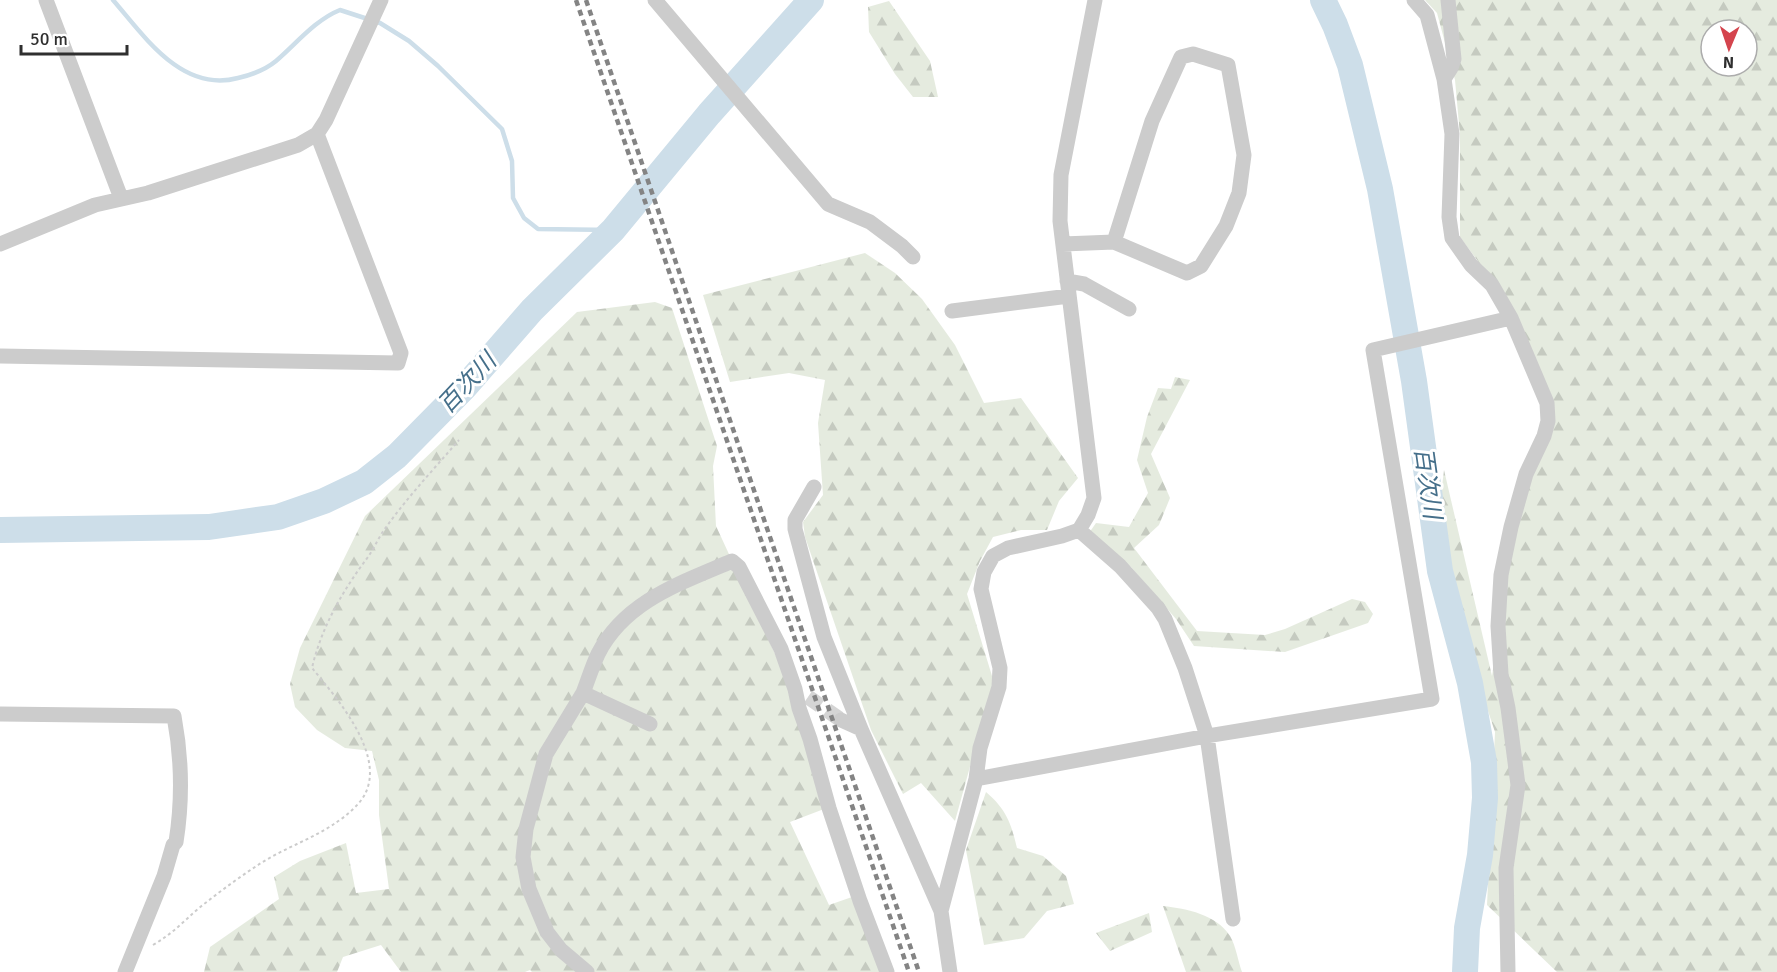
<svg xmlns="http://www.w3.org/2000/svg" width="1777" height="972" font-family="Signika,'Noto Sans JP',sans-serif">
<defs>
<pattern id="forest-firs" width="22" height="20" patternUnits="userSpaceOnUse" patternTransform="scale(1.5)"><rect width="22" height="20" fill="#e5ebdf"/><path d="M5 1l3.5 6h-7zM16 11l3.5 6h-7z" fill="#c5cac0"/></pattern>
</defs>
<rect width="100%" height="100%" fill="#fff"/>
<path fill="url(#forest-firs)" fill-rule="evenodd" d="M1425 0H1777V972H1557L1487 905 1495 732 1466 645 1438 521 1444 470 1492 676 1507 575 1524 498 1552 424 1514 310 1460 237V135L1455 80 1437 13ZM1711 30H1747V66H1711Z
M889 1 930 61 938 97H913L895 74 869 32 868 7Z
M865 253 895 273 922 299 955 345 984 403 1021 398 1078 478 1059 501 1047 530H1021L993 537 980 561 967 594 992 676V687L955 821 921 783 903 794 871 730 805 537 803 522 823 495 818 423 825 380 789 373 730 382 703 295Z
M655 302 672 308 717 446 713 466 716 526 788 682 824 809 790 822 829 905 852 897 880 972H532L530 970 525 972H401L381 945 343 957 337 972H204L210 947 279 899 274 877 300 861 346 843 356 893 389 889 379 815V780L372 751 345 748 317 730 295 707 290 684 300 648 365 516 577 312Z
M1175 377 1190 380 1151 454 1170 498 1159 525 1134 548 1197 631 1265 635 1285 629 1352 599 1365 602 1373 614 1368 623 1285 652 1194 646 1176 619 1131 567 1089 533 1096 523 1129 527 1148 493 1137 460 1147 417 1158 388 1171 389Z
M986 792C1006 809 1011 823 1017 848L1043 856 1066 876 1074 904 1047 911 1024 938 984 945 966 850Z
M1163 906C1187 909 1216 914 1230 936 1236 946 1238 961 1242 972H1186Z
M1149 913 1152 932 1110 951 1096 933Z"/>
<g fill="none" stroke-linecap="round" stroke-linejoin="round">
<path stroke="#cddee9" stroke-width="4.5" d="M113 0C145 37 182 93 238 78 251 75 265 70 276 61 296 44 315 20 340 10L380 23 409 41 438 66 502 129 512 161 513 198 524 218 538 229 613 230"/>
<path stroke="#cddee9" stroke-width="26" d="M1323 0 1335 25 1350 65 1380 189 1414 381 1440 571 1470 683 1484 762 1485 798 1480 855 1467 928 1465 972
M0 530 209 527 278 517 324 501 364 482 397 456 464 388 532 310 613 230 709 114 811 0"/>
<path stroke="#d5d5d5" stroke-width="15" stroke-dasharray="15 8" stroke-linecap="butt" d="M808 697 841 720"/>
<path stroke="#ccc" stroke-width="2" stroke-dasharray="3 3" stroke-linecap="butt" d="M153 945C172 934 183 922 199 908 218 893 238 878 258 865 282 849 310 840 334 824 345 817 361 804 366 792 384 752 336 697 312 668 321 628 343 590 368 557 373 550 377 541 382 533 404 501 433 470 459 440"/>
<path stroke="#ccc" stroke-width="15" d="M46 0 121 198
M655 0 828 204 870 222 902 246 913 257
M1414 0 1427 15 1444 79 1452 134 1449 217 1452 238 1471 265 1492 285 1511 318 1547 403 1548 421 1544 436 1526 474 1511 527 1501 575 1498 626 1501 674 1508 708 1518 785 1506 868 1508 972
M1444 79 1451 68 1454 59 1448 0
M0 244 95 205 148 193 298 145 317 134 326 120 381 0
M1063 244 1114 242 1152 121 1181 57 1193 54 1228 65 1244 155 1239 193 1226 226 1201 266 1187 273 1114 242
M1067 281 1084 284 1129 309
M952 311 1069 296
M0 356 398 363 401 353 317 134
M814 487 795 520V529L824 637 861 729
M1079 530 1120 566 1158 608 1165 619 1185 668 1207 736 1233 919
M583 693C588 680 592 667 598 654 625 601 681 583 732 561L739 567 781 649 795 689 799 708 810 739 829 808 860 901 887 972
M0 714 174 716C182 759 183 798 176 842L173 845 164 876 125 972
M841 720 861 729 941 911
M976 779 1207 736 1432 699 1373 350 1511 318
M587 972 561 950 547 932 529 889 523 857 526 829 546 754 583 693 650 724
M950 972 941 911 976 779 980 748 999 687 1000 668 981 589 984 572 993 556 1008 548 1062 536 1079 530 1088 515 1094 498 1060 221 1061 175 1095 0"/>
<path stroke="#848484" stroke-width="4.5" stroke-dasharray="6 4.5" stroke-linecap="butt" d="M576 0 909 972
M586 0 919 972"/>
</g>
<g text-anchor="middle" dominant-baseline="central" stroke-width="6" stroke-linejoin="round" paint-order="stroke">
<g font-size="24" font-style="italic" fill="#456f8a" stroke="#fff">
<text transform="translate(467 383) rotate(-47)">百次川</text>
<text transform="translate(1428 483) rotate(82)">百次川</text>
</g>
</g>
<g transform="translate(1729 48) rotate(182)"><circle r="28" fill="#ffffff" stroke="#acacac" stroke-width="1.5"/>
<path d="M0-4.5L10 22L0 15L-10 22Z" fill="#d4444d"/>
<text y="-9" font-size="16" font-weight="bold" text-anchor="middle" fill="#2f2f2f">N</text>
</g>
<path d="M21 45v9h106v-9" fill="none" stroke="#2f2f2f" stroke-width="3"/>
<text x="30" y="45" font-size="18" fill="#2f2f2f" stroke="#ffffff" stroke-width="4.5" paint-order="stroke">50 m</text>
</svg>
